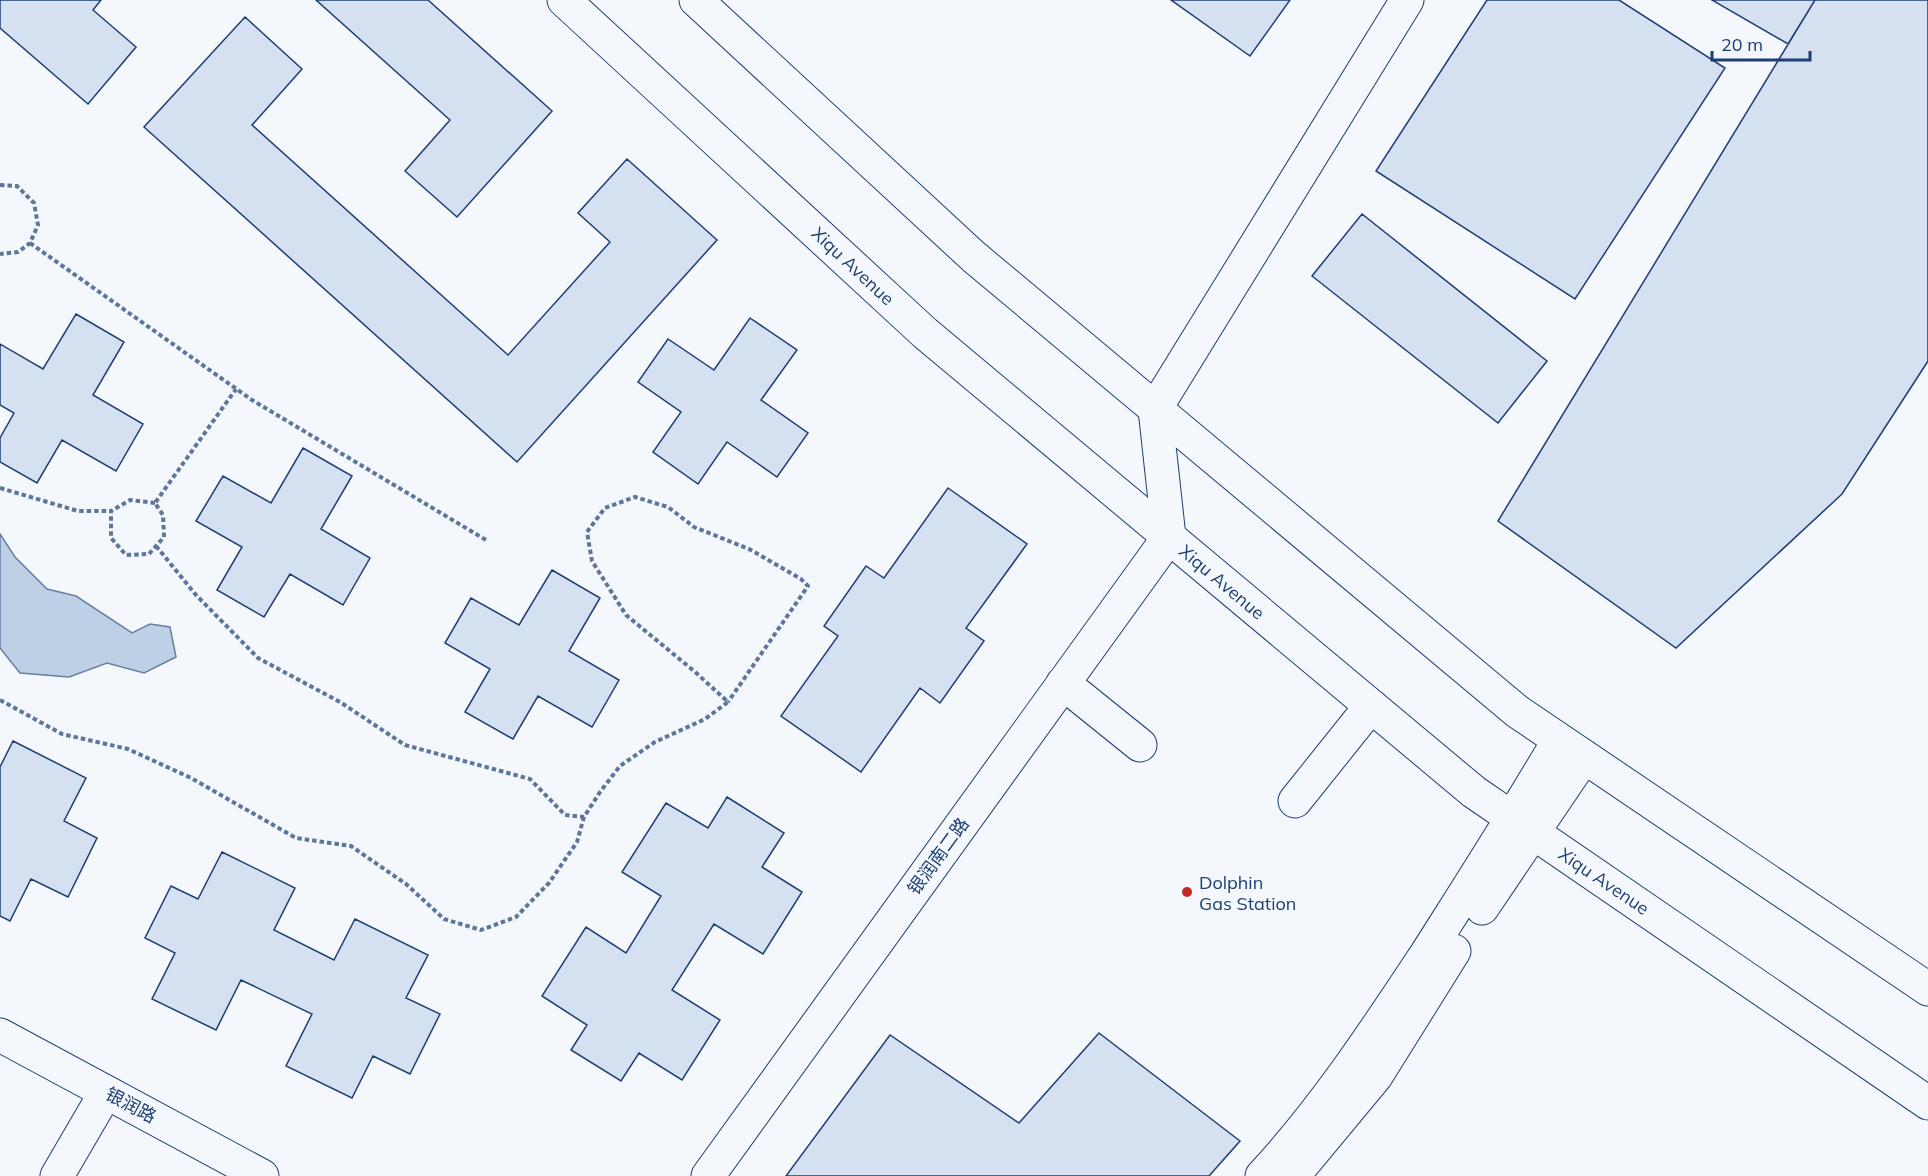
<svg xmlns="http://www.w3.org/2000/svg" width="1928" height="1176" font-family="Mulish,'Noto Sans SC',sans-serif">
<rect width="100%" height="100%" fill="#f4f7fb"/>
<path fill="#bed0e5" stroke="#687fa3" stroke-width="1.5" d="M0 534 15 557 47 589 76 596 132 633 150 624 170 627 176 657 144 673 107 663 69 677 20 673 0 648Z"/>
<path fill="#d5e0f0" stroke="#1d3f73" stroke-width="1.5" d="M0 0H101L93 10 136 47 88 104 0 28Z
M316 0H428L552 111 457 217 405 171 450 120Z
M1171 0H1290L1250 56Z
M1487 0H1619L1725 68 1575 299 1376 171Z
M1712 0H1815L1788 44Z
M1815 0H1928V361L1842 494 1676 648 1498 521Z
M245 17 302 69 252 125 508 355 610 242 578 213 627 159 717 240 517 462 144 127Z
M1362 214 1547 361 1498 423 1312 276Z
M76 314 124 342 93 395 143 424 116 471 62 440 37 483 0 462V438L14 413 0 405V344L43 369Z
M750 318 797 350 761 400 808 433 777 477 727 442 698 484 653 452 681 412 638 382 668 339 714 370Z
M303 448 352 476 321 529 370 558 343 605 290 574 264 617 217 590 242 547 196 521 223 476 271 503Z
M948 488 1027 544 966 628 984 641 940 703 920 688 861 772 781 716 838 636 824 626 866 566 884 578Z
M552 570 600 598 569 651 619 680 592 727 538 696 513 739 465 712 490 669 445 643 471 598 519 625Z
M13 741 86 778 64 821 97 838 68 897 31 879 10 921 0 916V767Z
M727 797 784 833 762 867 802 892 763 954 714 924 672 990 720 1020 682 1080 639 1053 621 1081 571 1050 587 1025 542 996 586 927 626 953 661 896 622 872 666 803 708 828Z
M222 852 295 888 274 930 334 960 355 919 428 955 406 998 440 1014 410 1074 373 1056 352 1098 286 1066 312 1014 241 980 216 1030 152 999 175 953 145 938 171 886 198 899Z
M1099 1033 1240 1141 1209 1176H786L890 1035 1019 1123Z"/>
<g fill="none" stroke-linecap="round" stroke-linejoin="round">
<g stroke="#1d3f73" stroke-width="35">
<path id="minor" d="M1063 683 1140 745
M1295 801 1371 706
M1482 908 1584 757
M0 1035 262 1176
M1298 1170 1376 1076 1454 951
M57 1176 106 1092
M708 1176 1169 537 1155 409 1407 0
M1262 1176C1325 1108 1376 1030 1427 953 1472 882 1517 812 1559 740"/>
</g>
<g stroke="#1d3f73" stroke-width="35">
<path id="major" d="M564 0 925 333 1474 792 1928 1103
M696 0 974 257 1518 712 1928 989"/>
</g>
<path stroke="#5e769c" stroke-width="4" stroke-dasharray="4.5 3" stroke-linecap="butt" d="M0 185 17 186 34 203 38 225 30 243 18 252 0 254
M30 243 252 400 486 540
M0 488 78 511H111
M155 503 130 500 111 511V538L126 555 149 554 164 537 163 515 155 503 236 389
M156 546 196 595 258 658 340 702 405 745 530 779 565 815 584 817 600 792 620 766 655 742 705 719 728 702 694 671 626 615 592 561 587 532 605 508 635 497 668 507 694 527 749 549 801 579 808 586 728 702
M0 700 62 734 128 749 191 778 296 838 351 846 406 884 444 919 481 930 516 917 549 883 577 842 584 817"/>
<use href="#minor" stroke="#f4f7fb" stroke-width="33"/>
<use href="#major" stroke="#f4f7fb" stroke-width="33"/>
</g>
<circle fill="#c62828" stroke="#f4f7fb" stroke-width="2" cx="1187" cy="892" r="6"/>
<g text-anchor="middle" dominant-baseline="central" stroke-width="4.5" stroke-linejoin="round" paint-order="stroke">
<g font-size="18" fill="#1d3f73" stroke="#f4f7fb">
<text transform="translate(853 266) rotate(43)">Xiqu Avenue</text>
<text transform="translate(1222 582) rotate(40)">Xiqu Avenue</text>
<text transform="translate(938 856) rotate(-54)">银润南二路</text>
<text transform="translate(1604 881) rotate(34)">Xiqu Avenue</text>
<text transform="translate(131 1105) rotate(28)">银润路</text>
</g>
<g font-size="18" fill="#1d3f73" stroke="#f4f7fb" text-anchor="start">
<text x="1199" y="882">Dolphin<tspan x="1199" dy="21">Gas Station</tspan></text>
</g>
</g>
<path d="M1712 51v9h98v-9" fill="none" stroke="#1d3f73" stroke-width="3"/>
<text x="1721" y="51" font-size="18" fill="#1d3f73" stroke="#f4f7fb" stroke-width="4.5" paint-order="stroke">20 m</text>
</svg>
